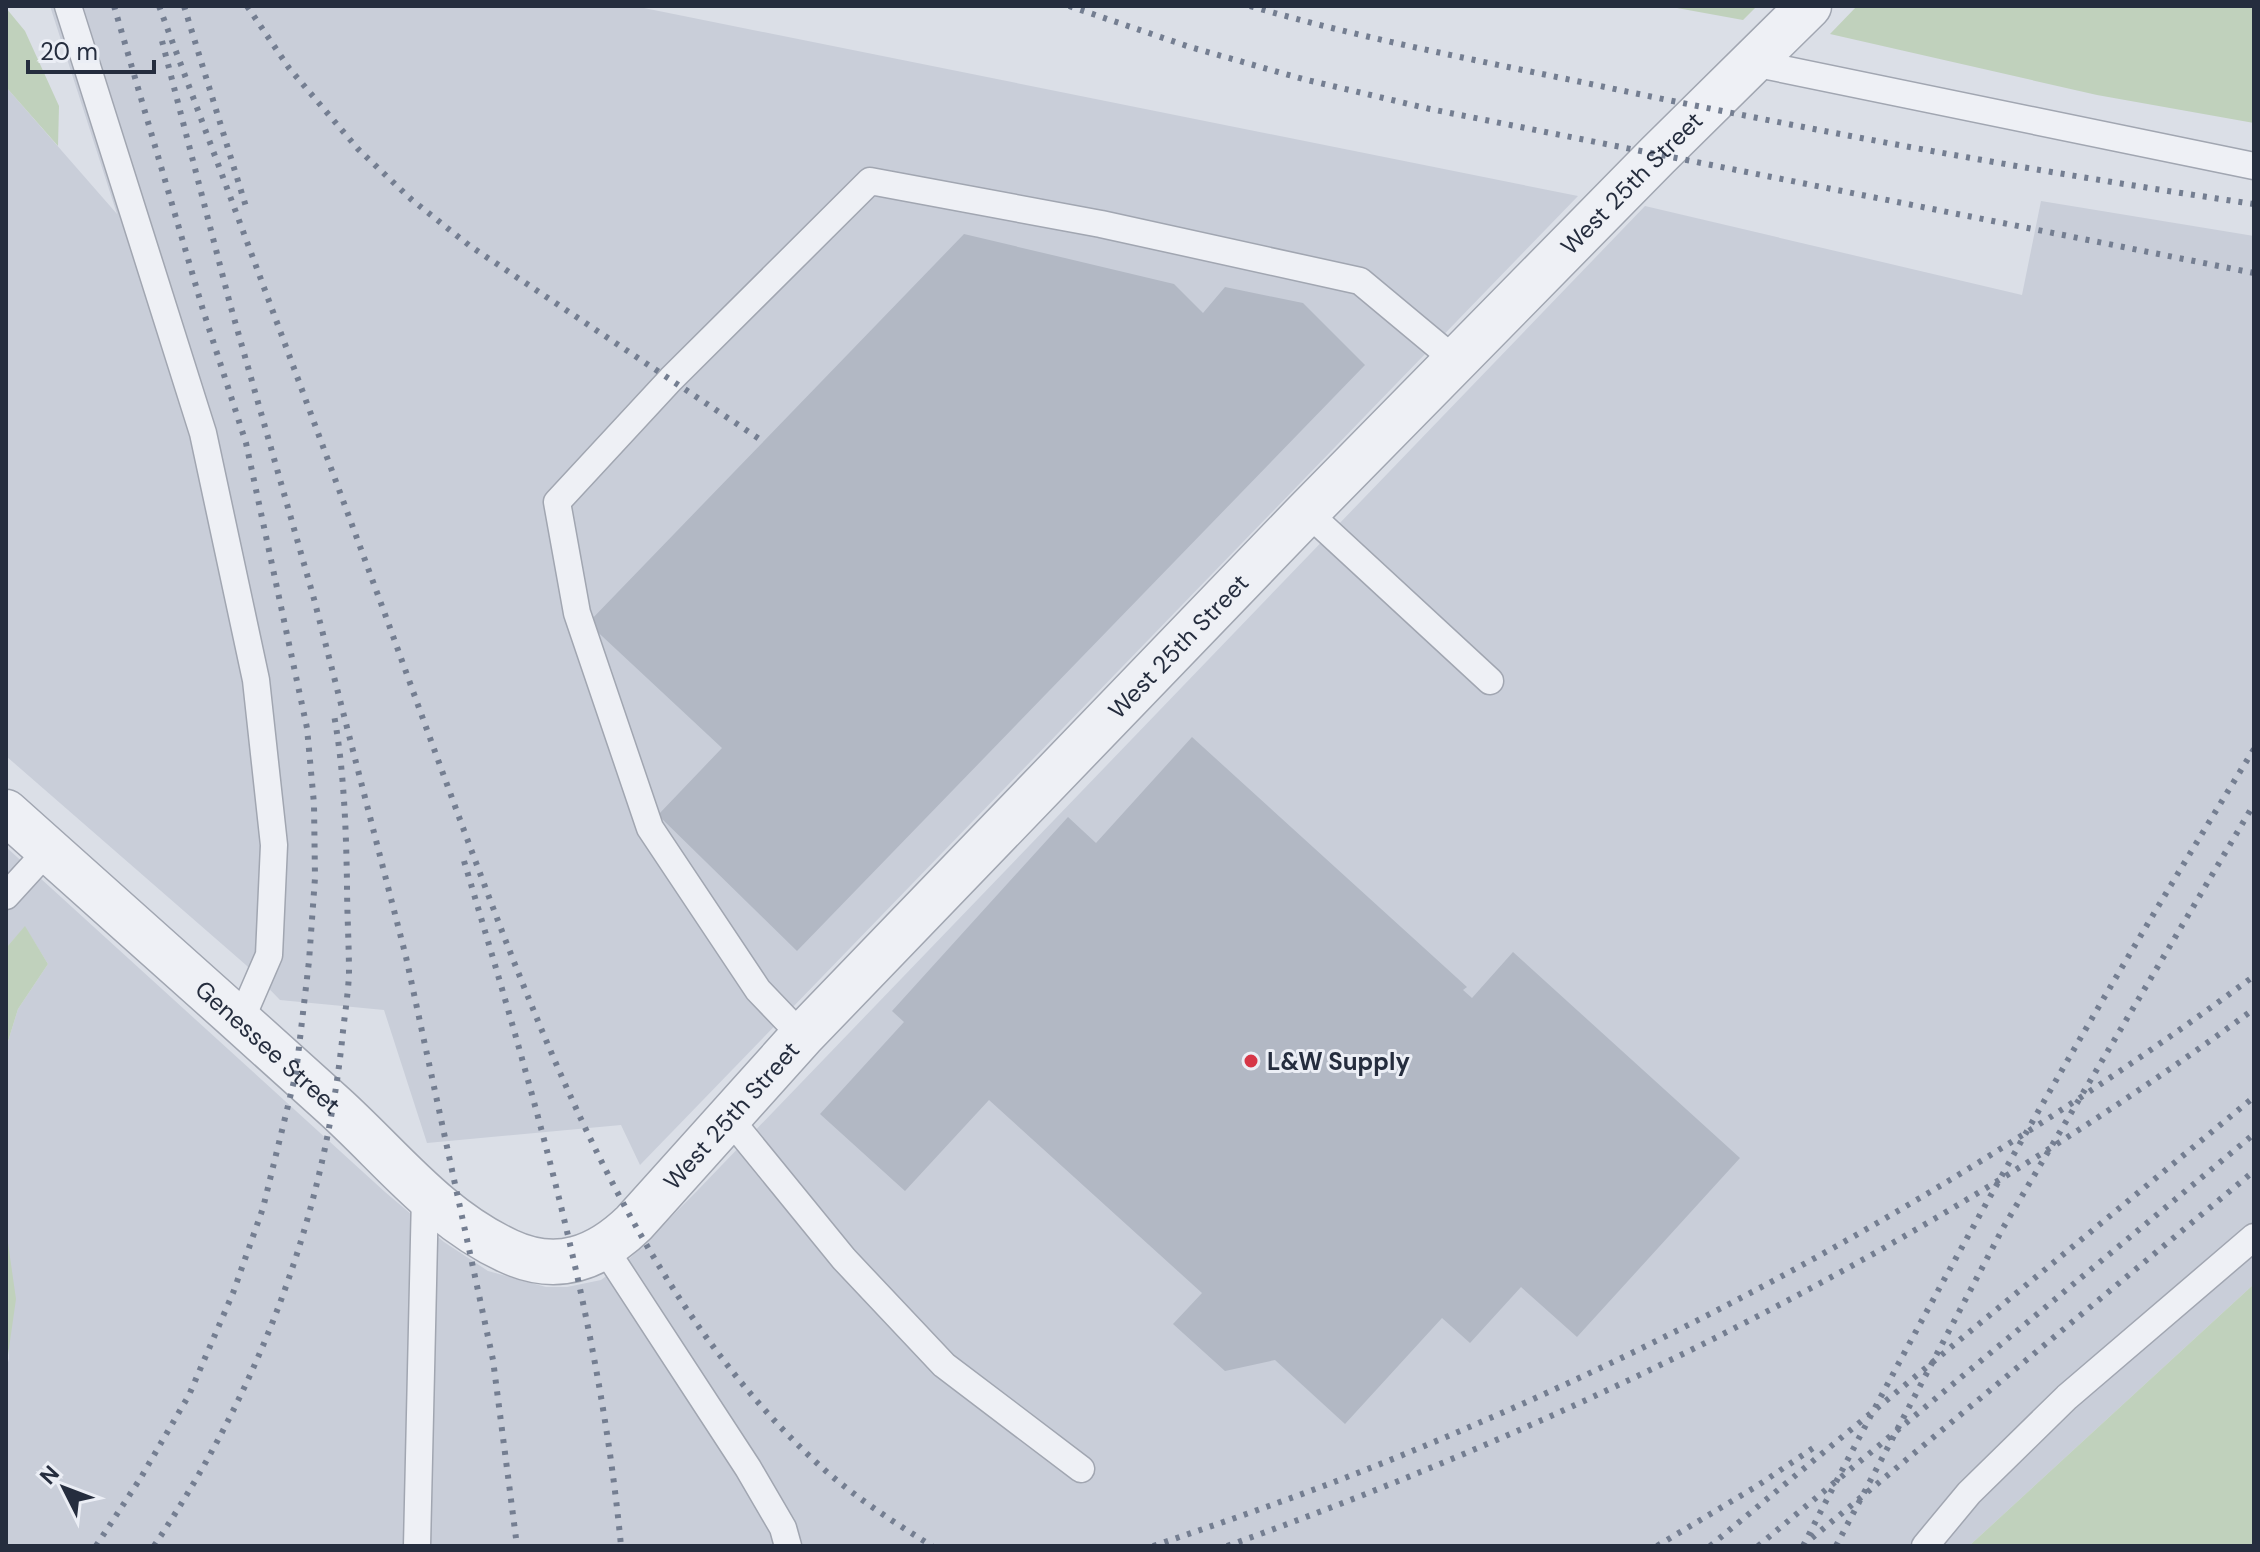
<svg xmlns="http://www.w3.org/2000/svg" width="2260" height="1552" font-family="'DM Sans',sans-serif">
<rect width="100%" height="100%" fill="#dbdfe7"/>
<path fill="#c9ced9" d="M50 6H634L1578 196 640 1165 621 1125 427 1143 384 1010 280 1000 246 965 6 756V87L117 214Z
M2041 201 2254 236V1284L1969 1546H6V1369L9 1359 6 1048 18 1009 48 964 25 927 6 948V847L385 1192 444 1242 488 1271 546 1287H567L601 1280 629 1259 696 1192 1645 206 2022 295Z"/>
<path fill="#c0d1bc" d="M1666 6H1757L1743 20Z
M1857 6H2254V123L2097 95 1830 34Z
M6 8 25 31 59 106 58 146 6 87Z
M25 926 48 964 18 1009 6 1048V948Z
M6 1229 16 1299 6 1369Z
M2254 1284V1546H1969Z"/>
<path fill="#b2b8c4" d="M964 234 1174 284 1203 313 1225 287 1303 303 1365 365 797 951 658 815 722 748 588 623Z
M1192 737 1467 987 1463 990 1472 998 1513 952 1740 1158 1577 1337 1521 1287 1470 1343 1442 1318 1345 1424 1275 1360 1225 1371 1173 1324 1202 1293 989 1100 905 1191 820 1114 904 1022 892 1011 1068 817 1096 843Z"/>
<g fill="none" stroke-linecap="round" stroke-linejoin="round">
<g stroke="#a1a6b1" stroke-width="29">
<path id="lane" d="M68 6 203 433 256 680 274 845 269 955 240 1022
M1753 63 2254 166
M1307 512 1490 681
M6 896 48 850
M802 1036 758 990 650 828 577 613 557 502 671 379 870 181 1101 224 1360 281 1456 361
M729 1118 844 1259 944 1365 1081 1469
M605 1249 748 1468 783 1528 788 1546
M417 1546 425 1196
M1925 1546 1969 1493 2067 1397 2254 1237"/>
</g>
<g stroke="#a1a6b1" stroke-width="47">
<g id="street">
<path id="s1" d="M6 812C115 910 224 1006 332 1104 389 1155 436 1218 508 1251 557 1274 598 1258 634 1223L802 1036 1307 512 1657 156 1809 6"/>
</g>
</g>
<use href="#lane" stroke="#eef0f5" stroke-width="26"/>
<use href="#street" stroke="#eef0f5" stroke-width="44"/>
<path stroke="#747e91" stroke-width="6" stroke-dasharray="4 8" stroke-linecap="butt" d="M159 6C236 212 313 419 389 625 427 730 465 835 505 939 579 1128 666 1324 818 1464 853 1496 892 1521 932 1546
M184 6 247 210
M247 6 289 68 358 149 412 200 470 246 764 442
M1069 6 1190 47 1303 79 1430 109 2254 273
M1250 6C1367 40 1486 62 1605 87 1820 132 2036 172 2254 204
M162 41 230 304 314 599 406 957 493 1360 517 1546
M464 861C531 1084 599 1313 621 1546
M1812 1538 2254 1171
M96 1546 140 1479 189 1395 233 1293 263 1208 296 1073 309 961 315 878 314 804 307 728 246 443 203 310 114 6
M154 1546C257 1393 322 1225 342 1041 344 1019 348 996 349 974 349 944 347 914 347 883 346 827 344 770 334 715
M1153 1546C1242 1516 1331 1485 1417 1449 1714 1327 1996 1167 2254 976
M1227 1546C1594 1415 1939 1240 2254 1009
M1657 1546 1757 1486 1816 1446
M1710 1546 2254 1097
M1758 1546 2254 1134
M1803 1546C1942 1274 2093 1009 2254 749
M1836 1546 2003 1228 2254 804"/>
</g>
<circle fill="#d63647" stroke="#ebeef5" stroke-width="3" cx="1251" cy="1061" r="8"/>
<g text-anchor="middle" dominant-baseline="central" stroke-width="6" stroke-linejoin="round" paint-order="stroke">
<g font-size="24" fill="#252d3e" stroke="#ebeef5">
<text stroke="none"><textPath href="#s1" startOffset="2248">West 25th Street</textPath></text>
<text stroke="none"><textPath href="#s1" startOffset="1600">West 25th Street</textPath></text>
<text stroke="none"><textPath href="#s1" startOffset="352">Genessee Street</textPath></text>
<text stroke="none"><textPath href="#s1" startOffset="952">West 25th Street</textPath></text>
</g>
<g font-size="24" font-weight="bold" fill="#252d3e" stroke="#ebeef5" text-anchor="start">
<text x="1267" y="1061">L&amp;W Supply</text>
</g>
</g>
<rect width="2260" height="1552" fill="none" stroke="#252d3e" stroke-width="16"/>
<g transform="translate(64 1488) rotate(312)" stroke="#ebeef5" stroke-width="6" paint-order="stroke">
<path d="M0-6L14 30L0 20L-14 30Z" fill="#252d3e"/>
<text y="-12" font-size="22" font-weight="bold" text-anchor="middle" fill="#252d3e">N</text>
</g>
<path d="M28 60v12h126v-12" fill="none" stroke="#252d3e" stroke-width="4"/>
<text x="40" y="60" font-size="24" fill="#252d3e" stroke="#ebeef5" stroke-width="6" paint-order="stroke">20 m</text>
</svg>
